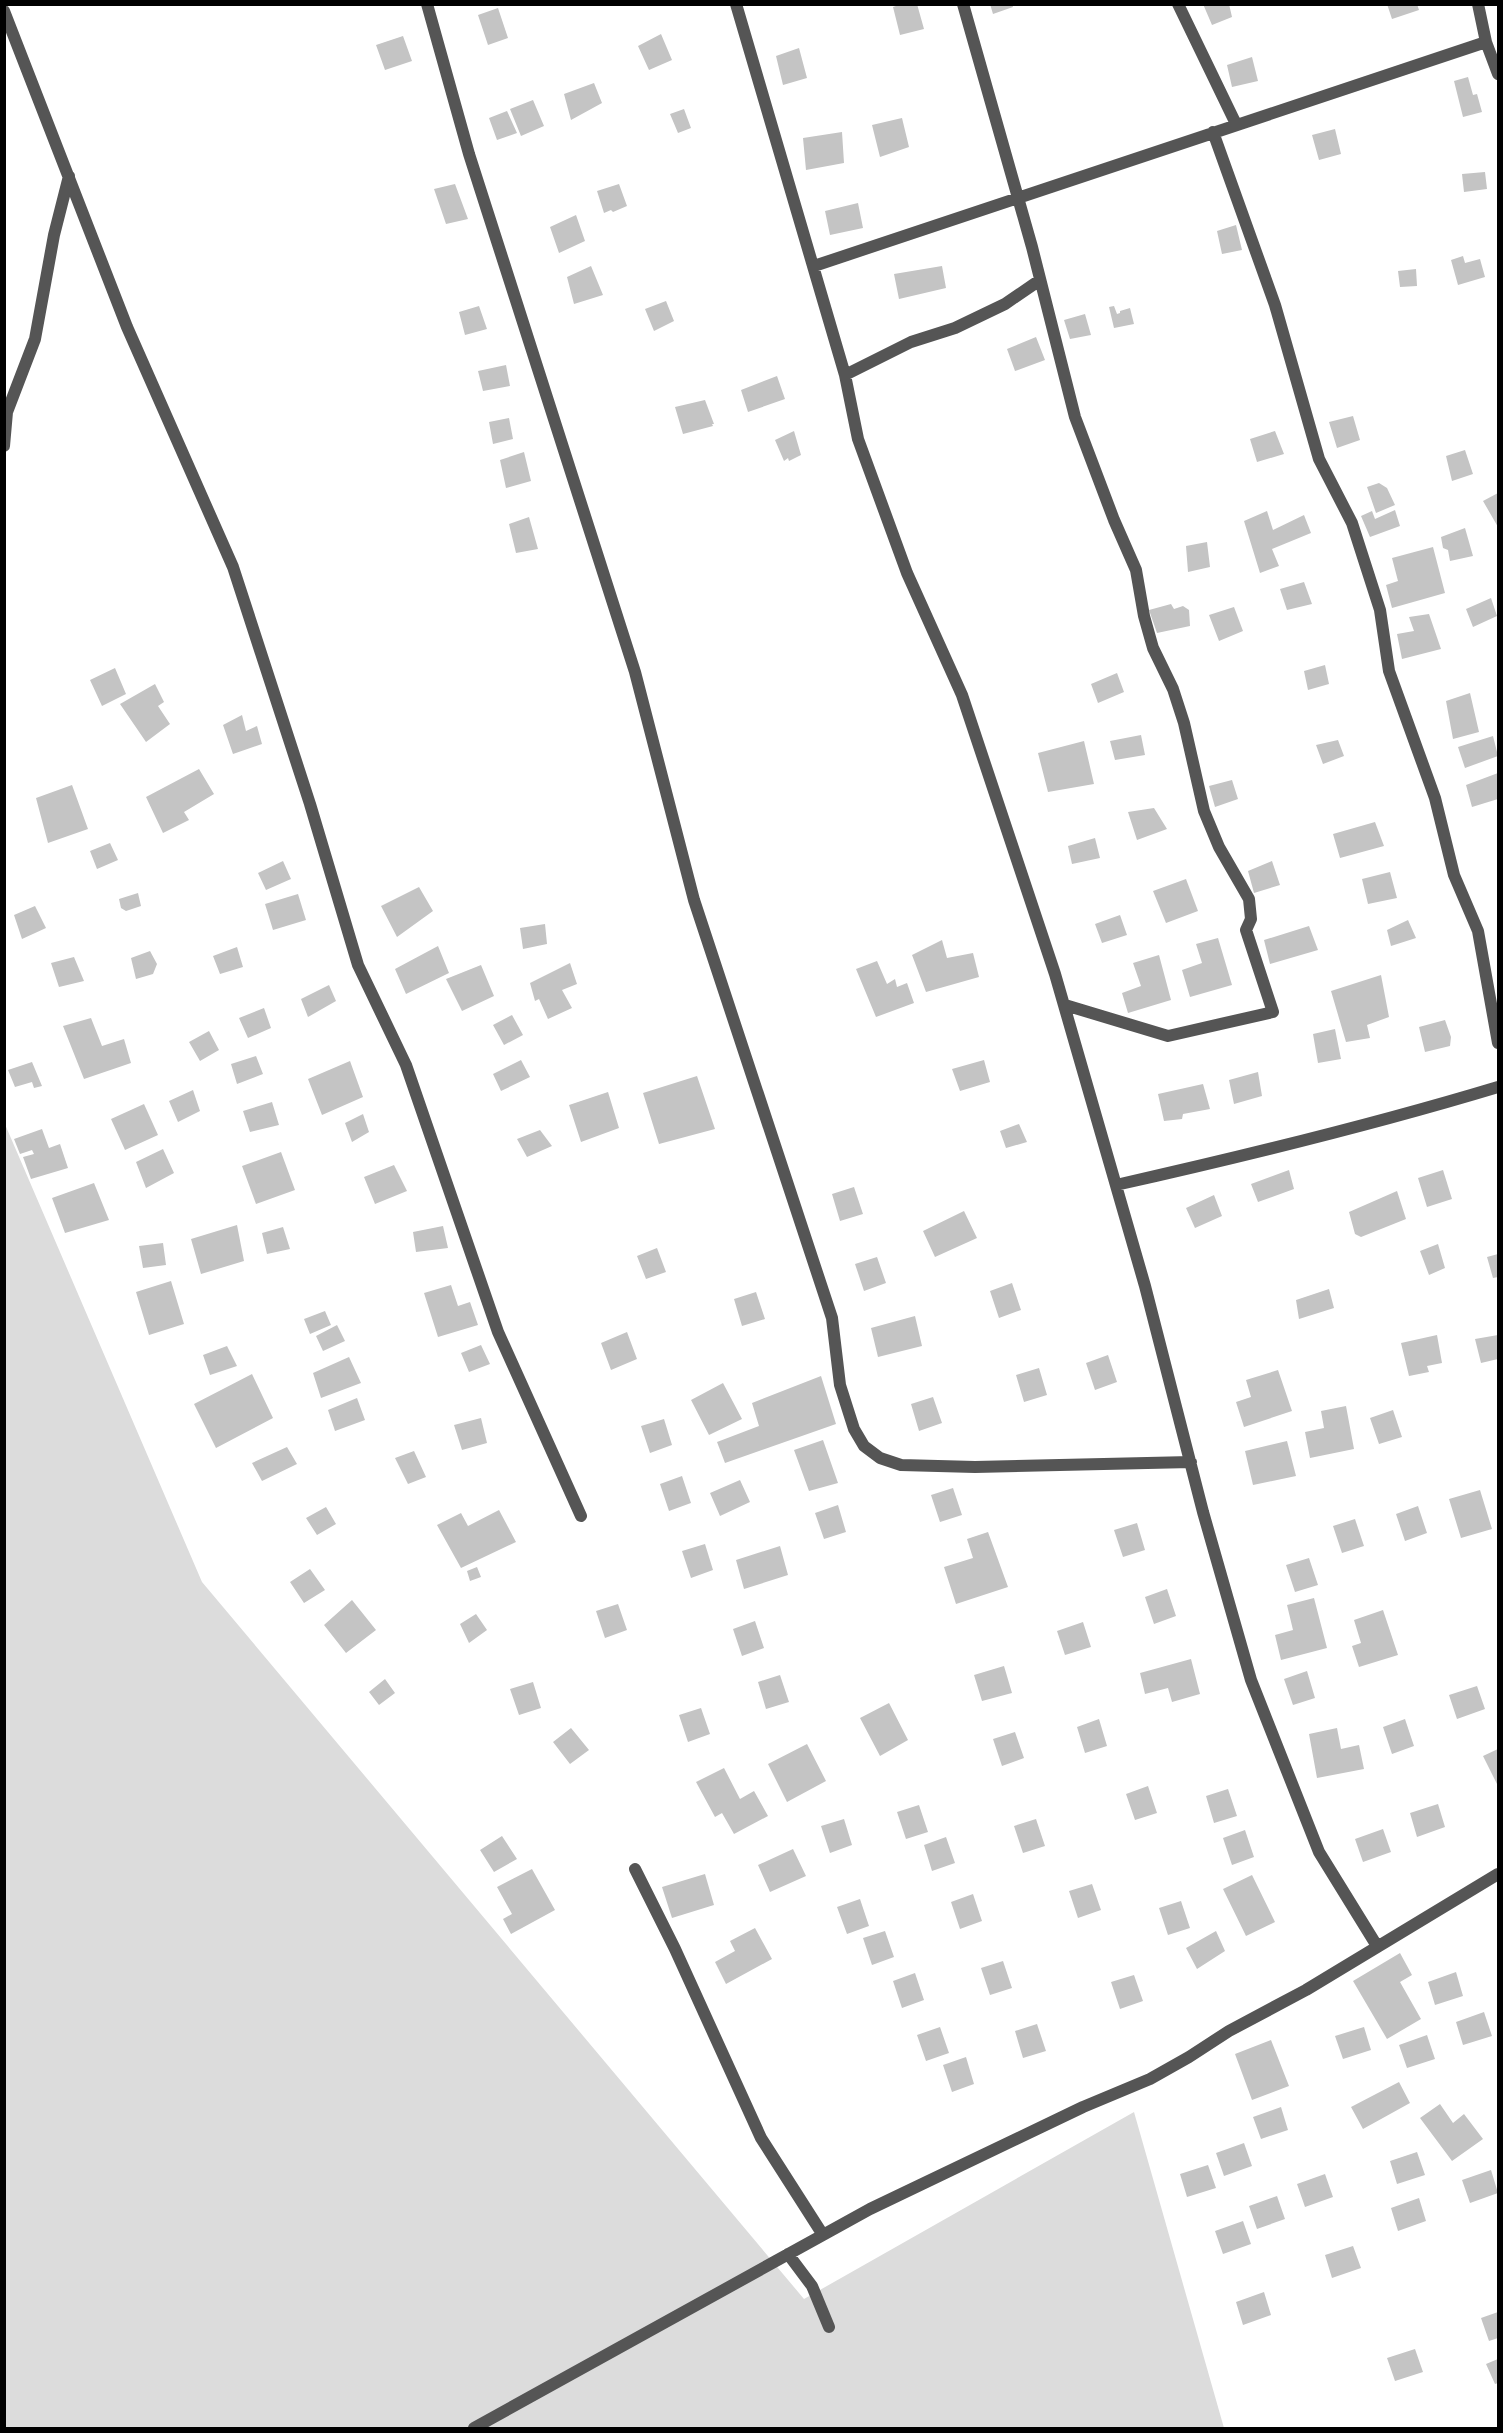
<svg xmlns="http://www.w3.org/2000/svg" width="1503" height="2433" font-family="Roboto,sans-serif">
<rect width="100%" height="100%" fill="#fff"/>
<path fill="#dcdcdc" d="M4 1122 202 1582 804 2299 1134 2112 1224 2428H5Z"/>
<path fill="#c4c4c4" d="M902 4H917L924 29 900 35 893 7Z
M990 4H1012L1013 7 993 14Z
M1203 4H1229L1232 17 1212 25Z
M1387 4H1417L1419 10 1392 19Z
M498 8 508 38 488 45 478 15Z
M661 34 672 60 649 70 638 46Z
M403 36 412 61 385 70 376 45Z
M799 48 807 78 783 85 776 56Z
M1252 57 1258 81 1232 87 1227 65Z
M1468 77 1473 95 1477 94 1482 112 1463 117 1454 81Z
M594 83 602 103 571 120 564 94Z
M533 100 544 126 521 136 510 109Z
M684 109 691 128 678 133 670 114Z
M507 111 517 133 497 140 489 118Z
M902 118 909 147 880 157 872 125Z
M1335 129 1341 154 1319 160 1312 135Z
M842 132 844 163 806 170 803 138Z
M1485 172 1487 189 1464 192 1462 174Z
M455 184 468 219 446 224 434 189Z
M619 184 627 206 613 212 611 210 604 213 597 191Z
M858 203 863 228 830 235 825 211Z
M576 215 585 241 559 253 550 227Z
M1236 225 1242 250 1222 254 1217 231Z
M1463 256 1465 263 1480 259 1485 277 1458 285 1451 260Z
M591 266 603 295 574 304 567 277Z
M942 266 946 288 899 299 894 274Z
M1416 269 1417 286 1400 287 1398 271Z
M666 301 674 321 654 331 645 309Z
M479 306 487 329 465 335 459 312Z
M1114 306 1117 314 1120 313V311L1130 308 1134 324 1114 328 1109 307Z
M1085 314 1091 335 1070 339 1064 320Z
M1036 337 1045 360 1015 371 1007 349Z
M506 365 510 386 483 391 478 371Z
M777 376 785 399 748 412 741 390Z
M705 400 714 424H712L713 426 683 434 675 407Z
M1353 416 1360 440 1337 448 1329 422Z
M509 418 513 439 493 444 489 422Z
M794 431 801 455 789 461 788 458 784 461 775 440Z
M1275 431 1284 454 1257 462 1250 439Z
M1465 450 1473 474 1452 481 1446 456Z
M524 452 531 481 506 488 500 460Z
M1379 483 1387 488 1395 505 1376 513 1367 487Z
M1498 493V527L1483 501Z
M1395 510 1400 526 1370 537 1361 516 1372 511 1375 519Z
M1267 511 1273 530 1304 515 1311 533 1272 549 1279 566 1260 573 1244 521Z
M529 517 538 549 516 553 509 524Z
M1465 528 1473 556 1450 561 1448 550 1443 548 1441 537Z
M1207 542 1210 567 1188 572 1186 546Z
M1433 547 1445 593 1392 608 1386 585 1398 581 1392 558Z
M1304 582 1312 604 1287 610 1280 589Z
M1491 598 1497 616 1473 627 1466 609Z
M1171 604 1174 609 1183 606 1189 610 1190 626 1157 633 1149 610Z
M1234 607 1243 631 1219 641 1209 615Z
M1429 614 1441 649 1402 659 1397 634 1414 631 1409 617Z
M1325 665 1329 684 1308 690 1304 671Z
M115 668 126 694 102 706 90 680Z
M1117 673 1124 692 1098 703 1091 684Z
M155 684 164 702 158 706 170 724 146 742 120 704Z
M1470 693 1479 732 1453 739 1446 701Z
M242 715 246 731 257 726 262 744 233 754 223 725Z
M1141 735 1145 755 1115 760 1110 741Z
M1493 736 1498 756 1465 768 1458 747Z
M1338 740 1344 756 1323 764 1316 745Z
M1084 741 1094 784 1048 792 1038 753Z
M199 769 214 794 184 812 189 820 163 833 146 797Z
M1498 773V799L1472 807 1466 785Z
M1232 780 1238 799 1215 807 1209 786Z
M72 785 88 829 48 843 36 798Z
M1154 808 1167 829 1137 840 1128 812Z
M1375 822 1384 846 1340 858 1333 834Z
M1095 838 1100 858 1072 864 1068 846Z
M110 843 118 860 97 869 90 851Z
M283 861 291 879 266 890 258 873Z
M1272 861 1280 885 1254 893 1248 871Z
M1390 872 1397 898 1368 904 1362 879Z
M1186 879 1198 911 1166 923 1153 891Z
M419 887 433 911 397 937 381 906Z
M138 893 141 906 126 911 121 908 119 899Z
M298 894 306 920 273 930 265 904Z
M35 906 46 928 22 939 14 915Z
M1120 915 1127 935 1102 943 1095 924Z
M1408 920 1416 938 1391 946 1387 930Z
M545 924 547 944 523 949 520 928Z
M1309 926 1318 950 1270 964 1264 940Z
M1218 938 1232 985 1190 997 1182 970 1202 963 1196 944Z
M942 940 947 958 973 953 979 977 926 992 912 955Z
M438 946 449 973 406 994 395 969Z
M237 947 243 967 220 974 213 956Z
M150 951 157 964 153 974 136 979 131 958Z
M1159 955 1171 1000 1128 1013 1122 993 1141 986 1133 963Z
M74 957 84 981 59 987 51 963Z
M877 961 887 984 895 979 897 987 907 983 914 1003 876 1017 856 969Z
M570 963 577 984 562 990 572 1008 548 1019 539 999 535 1001 530 983Z
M481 965 494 996 462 1011 446 979Z
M1381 975 1389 1017 1367 1025 1370 1038 1346 1042 1331 991Z
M329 985 336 1001 308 1017 301 999Z
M264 1008 271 1028 248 1038 239 1018Z
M512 1015 523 1035 504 1045 493 1025Z
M91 1018 102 1046 124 1039 131 1063 84 1079 63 1026Z
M1445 1020 1451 1037 1450 1046 1425 1052 1419 1027Z
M1335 1029 1341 1059 1318 1063 1313 1034Z
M209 1031 219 1050 200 1061 189 1042Z
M256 1056 263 1074 237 1084 231 1064Z
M521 1060 530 1077 501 1091 493 1074Z
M984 1060 990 1082 960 1091 952 1069Z
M350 1061 363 1097 322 1115 308 1079Z
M32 1062 42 1086 34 1088 32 1082 15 1087 8 1070Z
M1258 1072 1262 1096 1234 1104 1229 1080Z
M697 1076 715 1129 659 1144 643 1093Z
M1203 1084 1210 1109 1183 1114 1182 1119 1164 1121 1158 1094Z
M193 1090 200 1111 178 1122 169 1101Z
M608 1092 619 1128 581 1142 569 1105Z
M272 1102 279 1125 250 1132 243 1111Z
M144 1104 158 1135 125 1150 111 1119Z
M363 1114 369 1132 352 1142 345 1123Z
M1019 1124 1027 1142 1006 1148 1000 1131Z
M42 1129 49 1148 60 1144 68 1168 31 1179 23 1157 34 1154 32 1150 20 1154 14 1139Z
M540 1130 552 1146 527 1157 517 1139Z
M163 1149 174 1173 146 1188 136 1162Z
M281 1152 295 1190 256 1204 242 1166Z
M394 1165 407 1191 375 1204 364 1177Z
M1289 1170 1294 1189 1258 1202 1251 1184Z
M1443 1170 1452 1199 1427 1207 1418 1178Z
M94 1183 109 1220 65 1233 52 1198Z
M854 1187 863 1214 840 1221 832 1194Z
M1397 1191 1406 1219 1361 1237 1355 1234 1349 1212Z
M1214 1195 1222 1216 1195 1228 1186 1208Z
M964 1211 977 1238 935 1257 923 1231Z
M237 1225 244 1261 201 1274 191 1239Z
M443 1226 448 1248 416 1252 413 1232Z
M283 1227 290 1249 267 1254 262 1233Z
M163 1243 166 1265 143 1268 139 1246Z
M1438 1244 1445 1268 1429 1275 1420 1251Z
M657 1248 666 1272 646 1279 637 1256Z
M1498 1254V1277L1493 1278 1487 1257Z
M877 1257 886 1283 864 1291 855 1264Z
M171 1281 184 1324 149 1335 136 1292Z
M1012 1283 1021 1310 999 1318 990 1291Z
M451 1285 458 1306 470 1302 478 1325 438 1337 424 1293Z
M1329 1289 1334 1308 1299 1319 1296 1300Z
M756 1292 765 1319 742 1326 734 1299Z
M325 1311 331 1325 310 1334 304 1319Z
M915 1316 922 1346 878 1357 871 1328Z
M337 1325 345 1341 323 1351 316 1336Z
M627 1332 637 1359 611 1370 601 1343Z
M1437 1335 1442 1363 1427 1366 1429 1372 1409 1376 1401 1343Z
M1498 1335V1359L1481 1363 1475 1339Z
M481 1345 490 1364 469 1372 461 1353Z
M227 1346 237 1366 210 1375 203 1355Z
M1108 1355 1117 1382 1095 1390 1086 1363Z
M349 1357 361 1383 321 1398 313 1373Z
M1039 1368 1047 1395 1024 1402 1016 1375Z
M1278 1370 1292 1411 1244 1427 1236 1402 1251 1397 1246 1380Z
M252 1374 273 1418 216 1448 194 1404Z
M821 1376 836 1424 725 1463 717 1442 759 1426 752 1403Z
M723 1383 742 1419 709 1435 691 1400Z
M933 1397 942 1423 919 1431 911 1404Z
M357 1398 365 1420 335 1431 328 1410Z
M1346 1406 1354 1449 1310 1458 1305 1432 1324 1428 1321 1411Z
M1393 1410 1402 1437 1379 1444 1370 1418Z
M481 1418 487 1443 462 1450 454 1425Z
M664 1419 672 1445 650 1453 641 1426Z
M823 1440 838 1483 809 1491 794 1450Z
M1287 1441 1296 1476 1253 1485 1245 1451Z
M287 1447 297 1464 262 1481 252 1463Z
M414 1451 426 1477 408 1484 395 1458Z
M682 1476 691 1503 669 1511 660 1484Z
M740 1480 750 1502 720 1516 710 1493Z
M953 1488 962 1515 940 1522 931 1495Z
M1480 1490 1492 1529 1461 1538 1449 1499Z
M838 1505 846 1532 824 1539 815 1513Z
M1418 1506 1427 1533 1405 1541 1396 1514Z
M326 1507 336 1524 317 1535 306 1518Z
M499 1510 516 1542 461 1568 437 1525 461 1513 468 1526Z
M1355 1519 1364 1546 1342 1553 1333 1526Z
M1137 1523 1145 1550 1123 1557 1114 1530Z
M988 1532 1008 1587 956 1604 944 1567 973 1558 967 1539Z
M705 1544 713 1570 691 1578 682 1551Z
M780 1546 788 1575 744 1589 736 1560Z
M1309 1558 1318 1585 1295 1592 1286 1565Z
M477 1567 481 1577 470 1581 467 1571Z
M310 1569 325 1590 304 1603 290 1582Z
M1167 1589 1176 1616 1154 1624 1145 1597Z
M1314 1598 1327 1648 1281 1660 1275 1635 1293 1630 1287 1605Z
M352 1600 376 1630 346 1653 324 1625Z
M618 1604 627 1630 605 1638 596 1611Z
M1383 1610 1398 1655 1359 1667 1352 1646 1361 1643 1354 1620Z
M476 1614 487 1630 469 1643 460 1624Z
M755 1621 764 1648 742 1656 733 1629Z
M1083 1622 1091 1647 1065 1655 1057 1631Z
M1191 1659 1200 1694 1172 1702 1168 1688 1145 1694 1140 1673Z
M1004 1666 1012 1693 982 1701 974 1675Z
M1307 1671 1315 1698 1293 1705 1284 1679Z
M780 1675 789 1702 766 1709 758 1682Z
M385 1679 395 1693 379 1705 369 1692Z
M533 1682 541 1708 519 1715 510 1689Z
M1477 1686 1485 1709 1457 1719 1449 1695Z
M889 1703 908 1740 880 1756 860 1718Z
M701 1708 710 1734 688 1742 679 1715Z
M1099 1719 1107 1746 1085 1753 1077 1727Z
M1405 1719 1414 1746 1392 1754 1383 1727Z
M571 1728 589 1750 570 1764 553 1742Z
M1337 1728 1341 1749 1359 1745 1364 1769 1317 1778 1309 1734Z
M1015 1732 1024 1758 1002 1766 993 1739Z
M807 1744 826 1781 787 1802 768 1764Z
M1498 1749V1786L1483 1756Z
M724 1768 740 1799 754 1791 768 1816 734 1834 722 1813 715 1817 696 1782Z
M1148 1786 1157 1813 1135 1820 1126 1794Z
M1228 1789 1237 1816 1214 1823 1206 1796Z
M1438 1804 1445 1827 1417 1837 1410 1813Z
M919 1805 928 1832 906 1839 897 1812Z
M844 1819 852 1845 830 1853 821 1826Z
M1036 1819 1045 1846 1023 1853 1014 1826Z
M1383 1829 1391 1852 1363 1862 1355 1839Z
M1245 1830 1254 1857 1232 1865 1223 1838Z
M502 1836 517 1859 494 1872 480 1850Z
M946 1837 955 1863 932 1871 924 1845Z
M793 1849 806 1876 770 1892 758 1865Z
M532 1869 555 1910 511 1934 503 1919 512 1914 497 1887Z
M705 1874 714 1905 672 1918 662 1887Z
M1252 1875 1275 1922 1246 1936 1223 1889Z
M1092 1884 1101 1910 1078 1918 1069 1891Z
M973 1894 982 1921 960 1929 951 1902Z
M860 1899 869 1926 847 1934 837 1907Z
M1181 1901 1190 1928 1168 1935 1159 1908Z
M755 1928 772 1959 726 1984 715 1962 735 1951 730 1941Z
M885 1931 894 1957 872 1965 863 1938Z
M1216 1931 1225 1951 1197 1969 1186 1948Z
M1400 1953 1412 1975 1400 1982 1421 2019 1387 2039 1353 1981Z
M1003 1961 1012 1988 990 1995 981 1968Z
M1456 1972 1463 1996 1435 2005 1428 1982Z
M915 1973 924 2000 902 2008 893 1981Z
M1134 1975 1143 2001 1120 2009 1111 1982Z
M1484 2012 1492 2036 1463 2045 1456 2022Z
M1037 2024 1046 2051 1023 2058 1015 2031Z
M940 2027 949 2053 926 2061 917 2035Z
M1364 2027 1371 2050 1343 2059 1335 2036Z
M1427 2035 1435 2059 1407 2068 1399 2045Z
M1271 2040 1289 2086 1252 2100 1235 2054Z
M966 2057 974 2084 952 2092 943 2065Z
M1399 2082 1410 2103 1363 2129 1351 2107Z
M1440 2104 1453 2123 1464 2114 1483 2139 1452 2161 1420 2118Z
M1281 2107 1288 2130 1261 2139 1253 2117Z
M1244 2143 1252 2166 1224 2176 1216 2153Z
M1417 2152 1425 2175 1397 2184 1390 2161Z
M1208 2165 1216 2188 1187 2197 1180 2174Z
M1491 2170 1498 2193 1470 2203 1462 2180Z
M1325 2174 1333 2197 1305 2207 1297 2184Z
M1277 2196 1285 2219 1257 2229 1249 2206Z
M1419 2198 1426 2221 1398 2231 1391 2208Z
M1243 2221 1251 2244 1223 2254 1215 2231Z
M1353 2246 1361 2268 1332 2278 1325 2255Z
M1264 2292 1271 2315 1243 2325 1236 2302Z
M1498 2312V2338L1489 2341 1481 2318Z
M1415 2349 1423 2372 1395 2381 1387 2358Z
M1498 2359V2383L1495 2384 1486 2364Z"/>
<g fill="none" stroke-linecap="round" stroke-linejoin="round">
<path stroke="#555" stroke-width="12" d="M427 4 469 154 635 672 694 900 832 1318 840 1385 854 1429 864 1446 880 1458 901 1465 975 1467 1191 1462
M736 4 845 375 858 439 907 573 962 695 1055 974 1145 1286 1203 1512 1251 1680 1319 1852 1377 1946
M963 4 1032 247 1075 417 1114 520 1136 570 1144 616 1153 648 1173 689 1184 723 1204 811 1219 847 1249 899 1251 919 1246 930 1273 1012 1168 1036 1065 1005
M1178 4 1236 124
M4 11 127 327 233 567 310 804 358 965 406 1065 498 1332 581 1516
M1486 42 1498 74
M1213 132 1275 305 1319 459 1352 523 1380 610 1389 671 1435 798 1454 875 1478 931 1498 1043
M814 266 1486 42 1478 4
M845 375 911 342 955 328 1005 304 1040 280
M4 446 7 412 35 339 54 235 69 176
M1116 1185C1245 1156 1372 1125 1498 1087
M635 1869 675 1949 761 2138 823 2235
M788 2254 812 2286 829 2327
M474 2428 870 2209 1083 2107 1150 2079 1189 2057 1229 2031 1306 1990 1498 1874"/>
</g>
<rect width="1503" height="2433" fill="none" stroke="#000000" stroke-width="12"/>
</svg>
